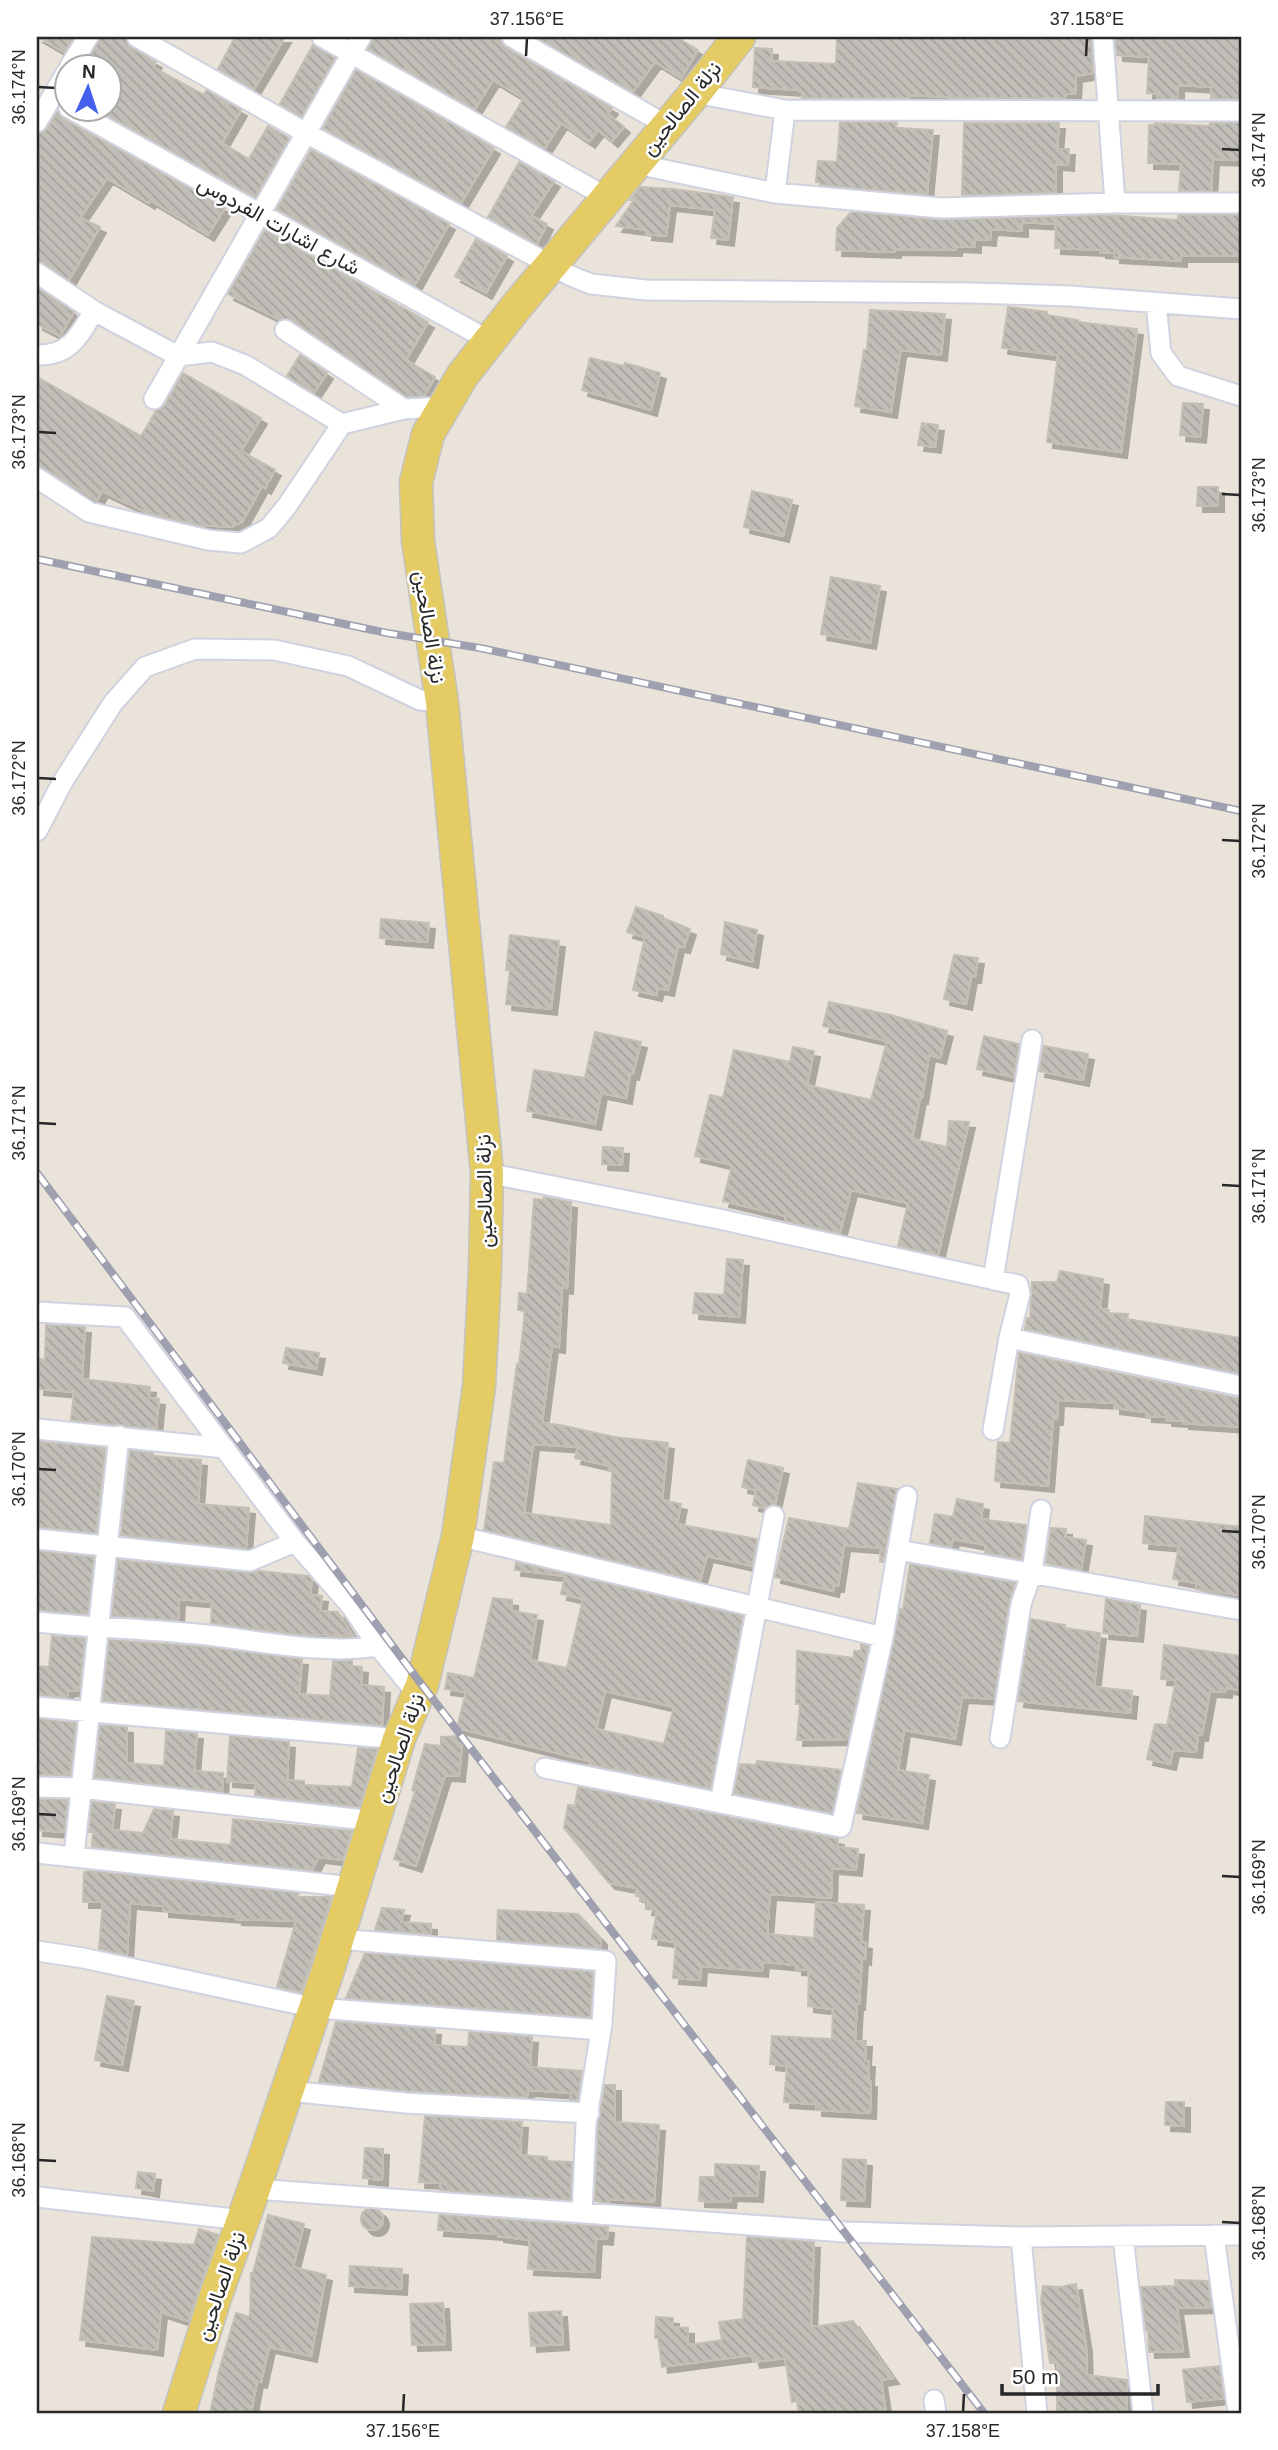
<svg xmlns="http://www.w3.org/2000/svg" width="1278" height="2450" font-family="Helvetica,Vazirmatn,sans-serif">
<defs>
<pattern id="building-back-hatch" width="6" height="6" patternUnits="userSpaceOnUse" patternTransform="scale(1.75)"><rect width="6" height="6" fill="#c1bdb7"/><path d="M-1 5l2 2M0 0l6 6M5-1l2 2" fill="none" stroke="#a6a29d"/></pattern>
<filter id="shadow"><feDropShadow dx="6" dy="6" stdDeviation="0" flood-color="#0004"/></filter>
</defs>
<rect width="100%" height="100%" fill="#e9e3da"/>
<path fill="url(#building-back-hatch)" stroke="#c4bfb4" stroke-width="2" fill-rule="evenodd" filter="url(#shadow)" d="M38 37H74L64 52Z
M100 37H125L130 47 156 62 153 67 156 69 204 95 206 90 241 110 222 143 249 159 268 126 289 138 255 197 95 108H108V66L85 65Z
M235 37H285L254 89 218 69Z
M373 37H500L506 48 612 108 608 114 624 127 612 141 598 130 589 142 561 123 545 148 506 127 524 98 522 97 493 80 475 109 368 49Z
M536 37H676L698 50 681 78 655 62 633 92Z
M837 37H1091L1093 73 1076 76 1075 94H1066V98H966L909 95V98H802V92L798 90 753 87 755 48 772 49 771 61 836 64Z
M1115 37H1238L1241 99H1211V87L1178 85V99H1157V94L1147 93 1149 57 1117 55Z
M313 45 335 58 302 116 280 104Z
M356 70 494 148 461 203 323 128Z
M58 111 63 119 225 208 208 235 150 200 149 203 107 178 80 218 100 227 69 280 44 263 37 261V134L47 129Z
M840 122H897L896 128 933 130 927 194 820 185V182H816L818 161 837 162Z
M964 123H1059L1057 149H1069L1068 165 1056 164V192L962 195Z
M1155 123 1209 126 1210 123H1240L1241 160 1213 159 1211 191H1179L1181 164 1148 163 1149 125H1155Z
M311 150 449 224 415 285 277 209Z
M519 162 554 181 531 216 547 224 537 244 488 217Z
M640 187 673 189 733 197 728 240 711 238 715 210 670 205 666 236 646 234 647 230 616 226 634 200H630Z
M851 212 941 220 1108 215 1178 220V215H1240V256H1181V261L1114 257V253L1100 252V250L1055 248 1056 224 1022 222V231L991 229 990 240 975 239V247L956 246V250L895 249V252L836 250 837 228Z
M265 230 428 322 406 360 435 377 424 396 407 397 292 320 279 319 228 294Z
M476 239 507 256 486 293 455 276Z
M37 288 74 312 60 336 37 324Z
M1008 307 1047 312V315L1078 320V322L1137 329 1121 452 1047 442 1058 355 1002 348Z
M870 310 945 314 941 355 902 350 900 352 891 412 855 406 864 350H867Z
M300 355 327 373 314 393 287 376Z
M590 358 624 366 625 363 660 373 651 410 582 390Z
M183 373 261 418 241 451 275 470 265 488 262 486 242 522 231 527 199 525 148 513 102 491 97 500 37 464V377L141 436 156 411 165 405Z
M1183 403 1203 404 1200 437 1180 435Z
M922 423 938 425 935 447 918 445Z
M1198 487H1218V506H1197Z
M752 491 792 500 783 536 744 527Z
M831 577 880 586 870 643 821 634Z
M636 907 663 916V918L690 929 684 947 678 946 668 990 658 988 656 995 633 990 645 937 627 932Z
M381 919 429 923 427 942 380 938Z
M725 922 757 930 752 962 721 954Z
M510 935 559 941 551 1009 506 1004 510 970H506Z
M954 955 978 958 975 977H971L966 1004 944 999Z
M829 1002 891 1015 947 1031 940 1058 929 1055 922 1098H920L912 1139 947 1147 949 1121 969 1122 938 1255 898 1246 908 1203 851 1190 840 1233 785 1221 786 1216 723 1201 732 1165 695 1156 710 1095 723 1098 734 1050 790 1062 793 1047 814 1051 807 1085 871 1100 887 1041 823 1026Z
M595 1032 641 1042 633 1074 630 1073 626 1098 601 1093 595 1124 527 1111 534 1070 585 1078Z
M984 1036 1019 1044 1014 1077 977 1069Z
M1044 1046 1088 1054 1083 1080 1039 1071Z
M603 1147 623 1148 622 1165 602 1164Z
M544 1197 571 1202 567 1288 562 1287 559 1347 552 1346 542 1423 560 1425 614 1437 668 1443 662 1500 681 1504 677 1524 757 1539 752 1566 707 1556 700 1581 484 1530 494 1462 504 1463 517 1364 519 1365 525 1311 518 1310 519 1293 527 1294 534 1199 544 1200ZM533 1444 578 1447 575 1458 610 1466 609 1469 612 1470 611 1525 524 1513Z
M727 1259 743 1260 739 1317 693 1313 695 1293 724 1295Z
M1060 1271 1103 1279 1100 1309 1109 1310 1108 1313 1128 1314 1127 1319 1241 1338V1373L1025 1329 1027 1318 1030 1319 1032 1282H1057Z
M46 1325 85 1327 82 1379 150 1387 149 1398 159 1399 156 1429 71 1420 74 1392 38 1389 39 1359 45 1360Z
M286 1348 319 1353 316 1369 283 1363Z
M1019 1353 1241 1399V1427L1183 1423V1421L1166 1420V1417L1146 1416V1412L1114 1408V1403L1058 1400 1057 1419H1053L1048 1486 995 1481 998 1442 1010 1443Z
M39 1442 105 1448 96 1533 37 1527Z
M130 1451 153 1453V1456L201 1460 198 1504 249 1508 246 1548 121 1535Z
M748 1460 783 1468 775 1504 765 1508 753 1505 756 1490 742 1487Z
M858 1483 897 1489 883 1562H880L881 1548 844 1545 838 1586H834L833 1591 775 1577 789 1518 849 1529Z
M957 1499 983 1504 981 1519 1026 1525 1021 1559 985 1553 986 1545 953 1539 951 1547 930 1543 935 1514 953 1517Z
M1145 1516 1241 1527V1595L1196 1589V1583L1173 1579 1179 1546 1143 1543Z
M1051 1528 1066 1529 1065 1537 1086 1540 1081 1570 1046 1563Z
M37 1551 94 1557 88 1614 39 1610V1606H37Z
M118 1560 249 1573 259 1571 308 1576 312 1580 310 1595 322 1596 320 1611 338 1612 353 1636 294 1634 211 1623 212 1602 179 1599 178 1620 112 1616Z
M516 1562 743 1616 710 1788 589 1764V1761L457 1728 466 1692 445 1689 448 1673 474 1678 493 1598 512 1600V1611L537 1615 530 1660 567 1668 583 1599 561 1594 565 1576 515 1570ZM605 1691 674 1707 664 1744 596 1729Z
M910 1564 1015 1583 1009 1602 994 1699 962 1697 955 1739 904 1730 898 1770 929 1775 922 1823 857 1813 900 1609 903 1610Z
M1106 1599 1140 1605 1137 1636 1103 1633Z
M1031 1619 1065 1625V1628L1100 1633 1094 1687 1132 1691 1130 1713 1018 1701Z
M52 1636 85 1638 79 1691 68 1690 67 1697 37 1695V1666L49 1667Z
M109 1640 206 1647 302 1659 299 1694 330 1696 333 1661H352V1666L362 1667 361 1685 384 1687 382 1725 103 1701Z
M861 1644 868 1646 848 1739 797 1740 800 1704H796L797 1651 854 1658V1651H861Z
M1164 1645 1241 1656V1690L1226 1688V1692L1210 1691 1202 1735H1198L1196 1752 1173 1750 1170 1764 1147 1759 1155 1724 1167 1725 1176 1680 1161 1679Z
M37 1719 76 1723 70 1775H37Z
M100 1725 127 1727V1763L164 1766 166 1731 197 1733 194 1771 223 1773 222 1792 95 1777Z
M230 1736 289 1742 287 1780 304 1781V1785L352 1787 358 1748 377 1749 359 1807 255 1795 256 1783 227 1781Z
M463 1736 459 1776 445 1775 416 1866 394 1859 415 1791 412 1790 425 1744 441 1746V1737Z
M757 1761 841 1770 832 1813 734 1793 740 1764 756 1765Z
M578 1787 838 1839 837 1847 858 1849 856 1870 832 1868 831 1898 770 1894 767 1934 814 1938 816 1902 864 1905 861 1942 866 1943 865 1959 862 1958 859 2004H857L855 2041H866L865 2061H869L868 2081H871L870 2113 816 2110V2104L784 2102 787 2066 770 2064 772 2036 832 2039 833 2009 808 2006 809 1970 796 1969V1965L763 1962 762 1971 701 1966 700 1980 673 1978 676 1942 652 1939 657 1910 646 1909 648 1901H640V1896H636V1888L609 1883 564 1828 568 1805 575 1806Z
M37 1799 68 1800 64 1832 37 1830Z
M92 1802 115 1804 112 1830 143 1833 154 1809 173 1811 170 1839 231 1845 233 1819 352 1831 343 1860 319 1857 312 1870 92 1847 93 1832H89Z
M89 1871 299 1893 297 1897H331L301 1992 277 1987 296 1921 236 1919 237 1917 163 1911V1906L130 1903 127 1955 99 1949 103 1902H83L84 1872Z
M382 1908 404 1910 401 1922 431 1924V1934L375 1930Z
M498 1910 578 1914 601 1939V1948L497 1940Z
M365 1953 593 1972 590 2017 346 1998Z
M107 1996 134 2001 122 2065 95 2060Z
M336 2022 435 2029 434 2045 468 2047 469 2032 532 2037 530 2067 582 2071 577 2100H570L571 2093 528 2090 527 2097 407 2091 319 2082Z
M605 2085H615V2122L659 2125 654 2202 609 2199V2203L595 2201 598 2125Z
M1166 2102H1184V2126L1165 2125Z
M425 2116 522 2122 520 2155 547 2157V2161L572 2162 570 2200 440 2190 441 2183 419 2182Z
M365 2148 383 2149 382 2180 363 2178Z
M843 2159 866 2160 864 2201 841 2200Z
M715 2164 759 2166 757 2196 731 2195 730 2202 699 2201 700 2177H715Z
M138 2172 155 2174 153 2191 136 2188Z
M361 2219a11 11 0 1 1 22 0a11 11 0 1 1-22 0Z
M268 2215 304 2224 293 2267 326 2275 311 2356 269 2347 261 2382 257 2381 251 2413H210L219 2371 236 2313 250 2317 251 2273H253Z
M439 2215 608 2227 607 2239 596 2238 594 2272 528 2269 530 2240 498 2236V2234L438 2230Z
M199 2229 218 2235 188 2321 161 2312 157 2350 80 2340 92 2237 194 2245Z
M747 2237 814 2242 811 2327 853 2321 893 2378 881 2380 886 2413H799L797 2401 792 2402 785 2358 754 2362 752 2355 662 2367 658 2338H655L656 2317 673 2318 672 2327 688 2328V2345L722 2340 719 2322 743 2319Z
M350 2266 402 2269 401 2289 349 2286Z
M1175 2280 1208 2281 1211 2307 1177 2308 1183 2351 1149 2352 1148 2331 1146 2330 1141 2287 1175 2286Z
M1076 2284 1086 2346 1087 2375 1127 2380 1126 2413H1057V2363H1050L1041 2301 1043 2286 1060 2287Z
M443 2303 445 2344 412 2345 410 2304Z
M561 2311 563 2344 531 2346 529 2313Z
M1219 2366 1224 2398 1187 2402 1183 2370Z"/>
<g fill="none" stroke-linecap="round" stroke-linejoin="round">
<g stroke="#d0d2df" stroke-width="23">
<path id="minor" d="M137 37 306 133 571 276 591 284 646 290 974 293 1070 296 1241 309
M322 37 608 198
M512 37 668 126
M1103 37 1115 203
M70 66 88 37
M695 93 785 110 1241 111
M69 108 490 341
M37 122 66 73
M636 164 775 193 941 208 1115 203H1241
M775 193 785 110
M37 273 94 311 178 356 212 352 245 365 342 424
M1156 303 1161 353 1178 376 1241 396
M285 330 404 409
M37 355C70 356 79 336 94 311
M154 399 361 37
M37 478 89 512 208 540 241 543 269 528 287 506 342 424 404 409 444 407
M37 831 62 783 113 703 145 667 195 649 274 650 348 666 420 700 442 702
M487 1173 719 1219 1018 1285 1020 1294 1009 1338 1241 1386
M993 1280 1032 1040
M37 1312 125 1317 295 1542 351 1606 378 1646 418 1695
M37 1429 225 1448
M993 1430 1009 1338
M458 1536 883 1637
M37 1539 250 1561 295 1542
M898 1550 1241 1610
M37 1622C94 1628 151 1629 207 1635 258 1641 328 1655 378 1646
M37 1707 399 1739
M1000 1738 1021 1604 1032 1572 1041 1510
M545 1768 841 1827 883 1637 907 1496
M37 1787 81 1788 374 1821
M720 1803 774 1516
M37 1853 353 1887
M74 1856 119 1436
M338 1939 606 1961 602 2024 586 2124 582 2213
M37 1951 83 1958 316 2008 601 2030
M288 2091 406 2103 589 2113
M254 2189 846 2232 1021 2237 1241 2235
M37 2197 243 2220
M1214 2235 1238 2413
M1123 2236 1143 2413
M1021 2237 1037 2413
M934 2400 936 2413"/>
</g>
<g stroke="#c3c3c3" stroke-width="35">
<path id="primary" d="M179 2413 215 2298 254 2189 328 1970 399 1739 422 1685 458 1536 479 1387 485 1270 487 1173 442 702 418 541 416 482 428 434 462 376 516 307 695 93 739 37"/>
</g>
<use href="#minor" stroke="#fff" stroke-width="19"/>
<use href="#primary" stroke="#e4cb64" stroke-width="32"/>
<g stroke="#9ea0b0" stroke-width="8">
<path id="rail" d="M37 559 387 633 480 648 1241 811
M37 1173 422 1685 984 2413"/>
</g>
<use href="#rail" stroke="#fff" stroke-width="5" stroke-dasharray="16" stroke-linecap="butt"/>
</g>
<path fill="none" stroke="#282828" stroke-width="2.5" d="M526 56 527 38M1086 56 1087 38M38 87 56 88M1222 149 1240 150M38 432 56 433M1222 494 1240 495M38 778 56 779M1222 840 1240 841M38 1123 56 1124M1222 1185 1240 1186M38 1469 56 1470M1222 1531 1240 1532M38 1814 56 1815M1222 1876 1240 1877M38 2160 56 2161M1222 2222 1240 2223M403 2412 404 2394M963 2412 964 2394"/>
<g text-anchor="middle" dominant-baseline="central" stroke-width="5" stroke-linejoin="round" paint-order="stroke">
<g font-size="21" fill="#282828" stroke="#fff">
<text transform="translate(681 108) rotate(-51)">نزلة الصالحين</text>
<text transform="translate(279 225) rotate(29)">شارع اشارات الفردوس</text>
<text transform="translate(430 627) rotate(81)">نزلة الصالحين</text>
<text transform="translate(484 1191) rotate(-91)">نزلة الصالحين</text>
<text transform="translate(399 1748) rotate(-71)">نزلة الصالحين</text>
<text transform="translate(220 2286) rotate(-71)">نزلة الصالحين</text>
</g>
</g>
<rect width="1278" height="2450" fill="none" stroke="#ffffff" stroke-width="77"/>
<g transform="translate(88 88) rotate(3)"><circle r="33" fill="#ffffff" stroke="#a9a9a9" stroke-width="2"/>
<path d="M0-5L12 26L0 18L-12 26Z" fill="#465fea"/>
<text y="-10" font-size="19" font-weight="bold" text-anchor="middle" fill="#282828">N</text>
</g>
<path d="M1002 2384v10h156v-10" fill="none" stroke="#282828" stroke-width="3.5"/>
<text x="1012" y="2384" font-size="21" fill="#282828" stroke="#ffffff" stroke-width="5" paint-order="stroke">50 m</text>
<rect x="38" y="38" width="1202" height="2374" fill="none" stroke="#282828" stroke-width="2.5"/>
<g font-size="18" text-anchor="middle" fill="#282828">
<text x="527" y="25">37.156°E</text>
<text x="1087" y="25">37.158°E</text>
<text transform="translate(19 87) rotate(-90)" y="6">36.174°N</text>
<text transform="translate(1259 150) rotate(-90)" y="6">36.174°N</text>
<text transform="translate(19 432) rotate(-90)" y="6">36.173°N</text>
<text transform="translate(1259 495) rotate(-90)" y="6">36.173°N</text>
<text transform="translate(19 778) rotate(-90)" y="6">36.172°N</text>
<text transform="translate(1259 841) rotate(-90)" y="6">36.172°N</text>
<text transform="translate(19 1123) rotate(-90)" y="6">36.171°N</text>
<text transform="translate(1259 1186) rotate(-90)" y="6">36.171°N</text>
<text transform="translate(19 1469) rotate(-90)" y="6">36.170°N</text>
<text transform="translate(1259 1532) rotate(-90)" y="6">36.170°N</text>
<text transform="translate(19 1814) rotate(-90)" y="6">36.169°N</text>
<text transform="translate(1259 1877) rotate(-90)" y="6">36.169°N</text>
<text transform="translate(19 2160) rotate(-90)" y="6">36.168°N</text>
<text transform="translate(1259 2223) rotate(-90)" y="6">36.168°N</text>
<text x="403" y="2437">37.156°E</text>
<text x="963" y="2437">37.158°E</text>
</g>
</svg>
